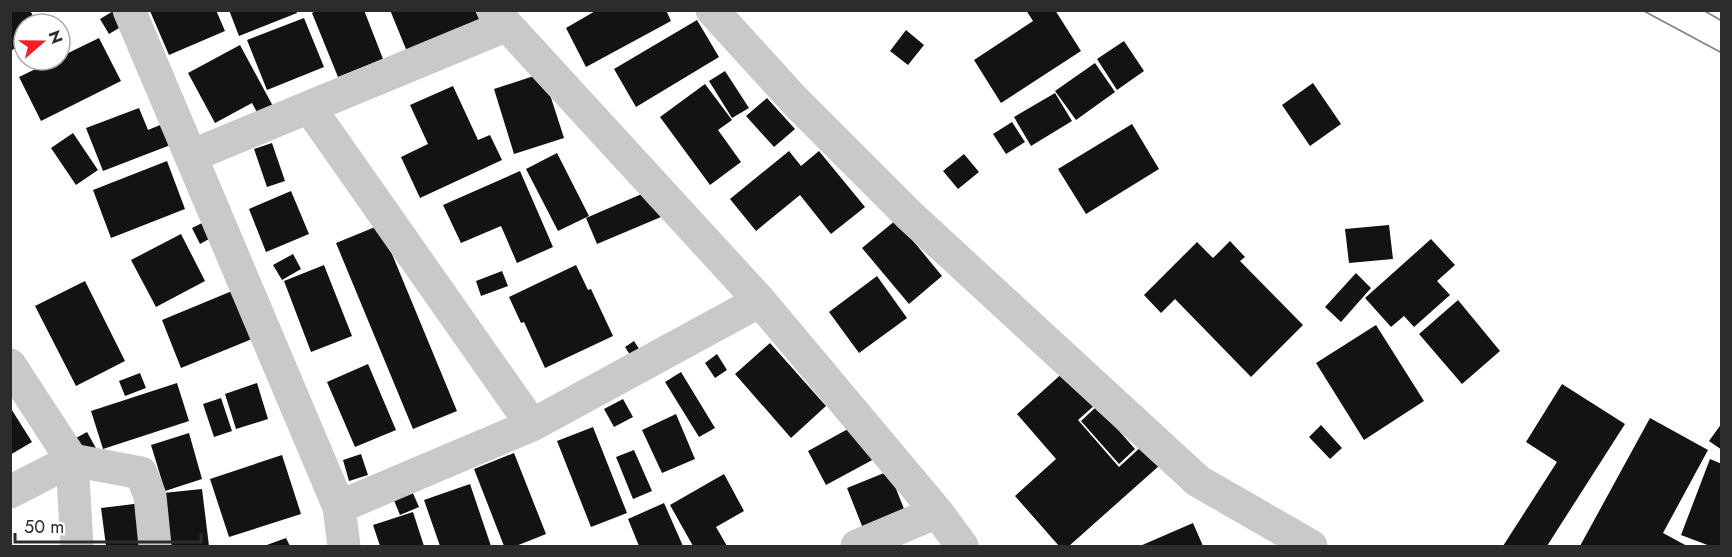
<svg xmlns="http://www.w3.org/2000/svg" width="1732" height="557" font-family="Jost,sans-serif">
<rect width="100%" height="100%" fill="#fff"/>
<path fill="#131313" d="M10 10H30L37 24H24V44L10 51Z
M115 10 124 25 109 34 100 19Z
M216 10 225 31 169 55 150 11Z
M229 10H296L297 13 239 36Z
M317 10H364L383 59 338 77 312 13Z
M390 10H475L483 28 410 59Z
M597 10H666L671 21 586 67 566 28Z
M1026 10H1055L1081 51 1001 103 974 60 1033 21Z
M304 18 324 67 267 90 247 40Z
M697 20 719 57 636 107 614 69Z
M906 30 924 45 908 65 890 51Z
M99 38 121 81 41 121 19 77 54 60H60V57Z
M1124 41 1144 71 1117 90 1097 59Z
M240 45 274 108 259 116 252 103 215 123 188 73Z
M1095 63 1115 92 1076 120 1055 91Z
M725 71 749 108 732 118 709 81Z
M543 73 564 138 514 154 494 89Z
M1313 83 1341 124 1310 146 1282 105Z
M705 84 732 120 718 130 741 162 710 185 660 117Z
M453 86 478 140 490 135 502 160 420 198 401 157 428 144 410 105Z
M1055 93 1072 121 1031 146 1014 117Z
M767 98 795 129 774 147 746 116Z
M139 108 148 130 165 123 173 144 103 171 86 128Z
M1012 122 1025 142 1006 154 993 134Z
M1132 124 1159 169 1086 214 1058 169Z
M73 133 98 170 76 185 51 148Z
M272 143 285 181 267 187 254 149Z
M789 151 801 166 819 151 865 207 831 234 800 195 756 231 730 199Z
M557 153 589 216 558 231 526 169Z
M964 154 979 172 958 189 943 171Z
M167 161 185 209 111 238 93 190Z
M520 171 553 247 517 263 501 226 461 243 443 205Z
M651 190 661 217 597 244 586 218Z
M291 191 309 234 266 252 249 209Z
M896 220 942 276 909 304 862 248Z
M202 223 209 239 200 244 192 228Z
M380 225 457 411 413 429 336 243Z
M1389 225 1393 259 1349 263 1345 229Z
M181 234 205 281 156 307 131 260Z
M1431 239 1455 265 1437 281 1450 295 1414 327 1404 316 1391 327 1365 298Z
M1230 241 1245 257 1240 261 1303 325 1251 377 1175 299 1161 313 1144 295 1197 242 1213 258Z
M293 254 301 269 282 280 273 265Z
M324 265 352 336 311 352 284 281Z
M576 265 588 290 591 289 613 336 545 368 524 322 521 323 509 297Z
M502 271 508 286 481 296 476 281Z
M1356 273 1371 288 1341 322 1325 307Z
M877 276 907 318 859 353 829 312Z
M85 281 125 361 76 386 35 306Z
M232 291 252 339 181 368 162 320Z
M1458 300 1500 351 1462 384 1419 334Z
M1376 325 1424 401 1364 440 1316 363Z
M634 341 643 355 634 361 625 347Z
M770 343 826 406 791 438 735 374Z
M717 354 727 370 715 378 705 363Z
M368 364 396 430 355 447 327 382Z
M1066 370 1096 404 1078 420 1119 467 1143 445 1160 465 1069 546H1059L1015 496 1056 459 1017 414Z
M681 372 715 428 699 437 665 382Z
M140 373 146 388 125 396 119 381Z
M177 383 189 421 103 449 91 411Z
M257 383 268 419 236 429 225 394Z
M1562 384 1625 424 1547 546H1503L1557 462 1526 442Z
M221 398 232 431 214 437 203 404Z
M623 399 633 417 614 427 604 409Z
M1097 406 1135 449 1119 464 1081 421Z
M10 407 32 442 10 455Z
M676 414 695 459 662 473 642 430Z
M1650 418 1708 450 1663 533 1687 546H1580Z
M1722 423V450L1709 441Z
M857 424 876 458 826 485 808 451Z
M1321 425 1342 448 1330 459 1309 437Z
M593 427 627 513 591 527 557 441Z
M87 432 97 450 86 456 76 438Z
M189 433 202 479 165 491 151 445Z
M634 450 652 491 633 499 616 457Z
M514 453 546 534 516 546H504L474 469Z
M361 454 368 475 349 481 343 460Z
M282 455 301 514 229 537 210 479Z
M1710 459 1722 464V546H1710L1681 535Z
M889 471 908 519 866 536 847 488Z
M724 474 744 511 716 527 727 546H693L670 505Z
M470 484 491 546H440L424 500Z
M202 489 209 546H168L163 493Z
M412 491 419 507 400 515 393 498Z
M142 503 147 546H106L101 508Z
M664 503 683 546H639L628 519Z
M413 512 424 546H380L373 525Z
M1193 523 1203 546H1140Z
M286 538 290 546H264Z"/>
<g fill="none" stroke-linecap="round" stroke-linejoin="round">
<path stroke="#c9c9c9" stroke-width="33" d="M129 10 339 507 344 546
M493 10 760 301 937 512 962 546
M712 10 795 101 909 215 1198 481 1311 546
M309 107 532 425
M191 156 505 26
M10 365 72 460 77 546
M10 492 72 460 141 473 150 496 155 546
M339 507 532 425 760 301
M857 546 937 512"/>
<path stroke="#818181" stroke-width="1.5" d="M1642 10 1722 53
M1703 10 1722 21"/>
</g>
<rect width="1732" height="557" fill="none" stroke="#2c2c2c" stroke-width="24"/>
<g transform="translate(42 42) rotate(70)"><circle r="28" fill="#ffffff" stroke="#ababab" stroke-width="1.5"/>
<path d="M0-4.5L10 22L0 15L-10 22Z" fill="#f41d29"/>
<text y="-9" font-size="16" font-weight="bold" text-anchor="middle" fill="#2c2c2c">N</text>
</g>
<path d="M15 533v9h186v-9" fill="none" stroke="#2c2c2c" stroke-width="3"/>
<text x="24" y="533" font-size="18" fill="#2c2c2c" stroke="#ffffff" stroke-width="4.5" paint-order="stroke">50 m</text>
</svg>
